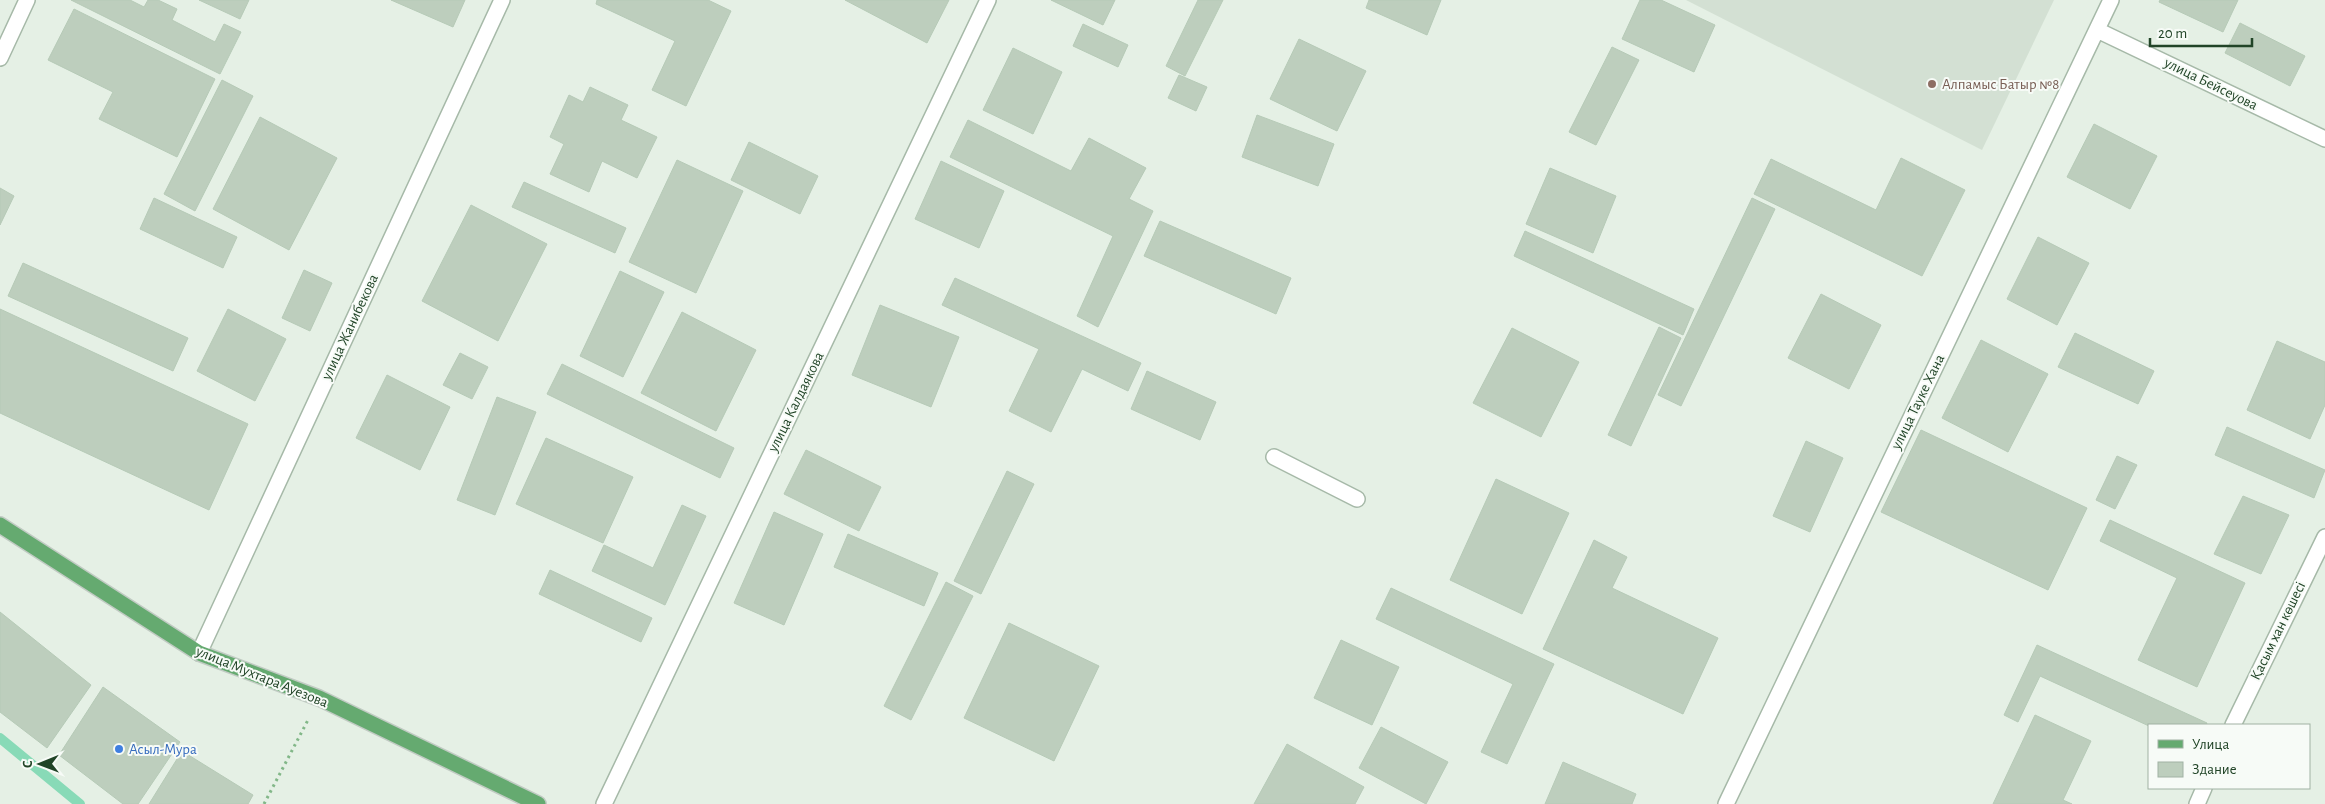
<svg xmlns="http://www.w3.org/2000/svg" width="2325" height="804" font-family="'Alegreya Sans',sans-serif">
<rect width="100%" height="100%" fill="#e5f0e5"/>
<path fill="#d3e0d3" d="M1686 0H2054L1982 150Z"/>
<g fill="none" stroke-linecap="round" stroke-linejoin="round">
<path stroke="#88dab7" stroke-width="10" d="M0 738 80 804"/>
</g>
<path fill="#bdcebd" stroke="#b6cab7" d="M71 0H130L144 7 148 0H158L177 9 172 20 215 42 224 24 241 32 220 74Z
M199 0H249L240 19Z
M391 0H465L453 27Z
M597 0H708L731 11 686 106 652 90 675 41 596 4Z
M845 0H949L927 43Z
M1051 0H1115L1103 25Z
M1198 0H1223L1185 76 1166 66Z
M1369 0H1441L1427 35 1366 8Z
M1640 0H1661L1715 25 1694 72 1622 39Z
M2160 0H2238L2223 32 2159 2Z
M74 9 215 79 177 157 99 119 113 92 48 60Z
M2240 23 2305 56 2290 86 2225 53Z
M1083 24 1128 45 1118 67 1073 46Z
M1299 39 1366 71 1337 131 1270 99Z
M1612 47 1639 60 1596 145 1569 132Z
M1013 48 1062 72 1033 134 983 110Z
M1179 75 1207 87 1196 111 1168 98Z
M222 80 253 96 195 211 164 194Z
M590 87 628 105 621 120 657 137 637 178 602 161 589 192 550 174 564 144 550 137 569 95 583 102Z
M1257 115 1334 144 1318 186 1242 157Z
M260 117 337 158 289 250 213 209Z
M968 120 1071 171 1089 138 1146 168 1129 199 1153 211 1098 327 1077 316 1113 236 950 157Z
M2094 124 2157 156 2130 209 2067 177Z
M749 142 818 176 800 214 731 180Z
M1901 158 1965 190 1922 276 1754 194 1771 159 1876 210Z
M677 160 743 191 696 293 629 262Z
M941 161 1004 191 979 248 915 219Z
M1550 168 1616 196 1593 253 1526 224Z
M524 182 626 228 615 253 512 207Z
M0 188 14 196 0 225Z
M154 198 237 237 223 268 140 229Z
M1752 198 1775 209 1681 406 1658 395Z
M471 205 547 244 498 341 422 301Z
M1160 221 1291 278 1276 314 1144 256Z
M1525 231 1694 309 1683 335 1514 256Z
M2038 237 2089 263 2057 325 2007 299Z
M23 263 188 338 173 371 8 296Z
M304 270 332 283 310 331 282 318Z
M620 271 664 292 623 377 580 356Z
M955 278 1141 363 1128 391 1082 369 1051 432 1009 411 1039 349 942 305Z
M1821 294 1881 325 1849 389 1788 358Z
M880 305 959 337 931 407 852 375Z
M0 309 248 424 209 510 0 413Z
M228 309 286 339 255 401 197 371Z
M682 312 756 350 716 431 641 393Z
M1659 327 1681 338 1631 446 1608 435Z
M1512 328 1579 362 1541 437 1473 403Z
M2075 333 2154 371 2138 404 2058 367Z
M1981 340 2048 374 2008 452 1942 418Z
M2277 341 2325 362V405L2310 439 2247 410Z
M460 353 488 367 472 399 443 385Z
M562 364 734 448 720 478 547 394Z
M1147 371 1216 402 1200 440 1131 409Z
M387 375 450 407 420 470 356 438Z
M497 397 536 412 495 515 457 500Z
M2227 427 2325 470 2314 498 2215 455Z
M1921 430 2087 508 2048 590 1881 512Z
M546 438 633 477 603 543 516 504Z
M1806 441 1843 458 1810 532 1773 516Z
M806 450 881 487 859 531 784 494Z
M2117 456 2137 465 2115 509 2096 500Z
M1007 471 1034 484 981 594 954 581Z
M1496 479 1569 513 1522 614 1450 580Z
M2243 496 2289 515 2261 574 2214 554Z
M682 505 706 516 665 605 592 571 604 545 653 568Z
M774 512 823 534 784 625 734 603Z
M2110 520 2245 583 2197 687 2138 660 2177 578 2100 541Z
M848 534 938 573 924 606 834 567Z
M1594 540 1627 557 1612 588 1718 638 1683 714 1543 649Z
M550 570 652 618 641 642 539 594Z
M946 582 973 596 911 720 884 706Z
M1391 588 1554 664 1507 764 1481 752 1513 684 1376 619Z
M0 612 91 685 47 748 0 712Z
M1009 623 1099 666 1054 761 964 718Z
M1341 640 1399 667 1372 725 1314 698Z
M2037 645 2207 723 2206 725 2149 726 2040 676 2018 722 2004 715Z
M103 687 180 742 138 804H123L59 755Z
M2035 715 2091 741 2063 800 2072 804H1993Z
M1381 727 1448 762 1426 804 1359 768Z
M1287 744 1364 787 1355 804H1254Z
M182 751 253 795 248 804H149Z
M1563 762 1636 794 1632 804H1545Z"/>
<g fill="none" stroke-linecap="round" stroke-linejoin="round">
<g stroke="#a6b9a8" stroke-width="18">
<path id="minor" d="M2097 30 2325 139
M0 58 27 0
M1274 457 1357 499
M199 653 502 0
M2233 725 2325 537
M604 804 988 0
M1726 804 2111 0
M2197 804 2204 788"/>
</g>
<g stroke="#c1cbc3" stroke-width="18">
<path id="primary" d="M0 525 199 653 319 698 538 804"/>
</g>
<path stroke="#82b788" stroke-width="3" stroke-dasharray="2.5 4" stroke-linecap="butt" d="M264 804 308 720"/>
<use href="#minor" stroke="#fff" stroke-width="15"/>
<use href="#primary" stroke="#65aa70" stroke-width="15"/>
</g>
<circle fill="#8d6e63" stroke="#f7fbf7" stroke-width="2" cx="1932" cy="84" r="5"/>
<circle fill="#3f7fe0" stroke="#f7fbf7" stroke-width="2" cx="119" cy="749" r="5"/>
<g text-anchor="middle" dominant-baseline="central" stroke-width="4" stroke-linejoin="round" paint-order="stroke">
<g font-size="15" fill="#785e54" stroke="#f7fbf7" text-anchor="start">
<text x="1942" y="84">Алпамыс Батыр №8</text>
</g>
<g font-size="15" fill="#214427" stroke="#f7fbf7">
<text transform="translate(2211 84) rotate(26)">улица Бейсеуова</text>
<text transform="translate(350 327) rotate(-65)">улица Жанибекова</text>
<text transform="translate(796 402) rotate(-64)">улица Калдаякова</text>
<text transform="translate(1918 402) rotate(-64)">улица Тауке Хана</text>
<text transform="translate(2278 631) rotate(-64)">Қасым хан көшесі</text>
<text transform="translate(262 677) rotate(22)">улица Мухтара Ауезова</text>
</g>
<g font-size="15" fill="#366cbe" stroke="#f7fbf7" text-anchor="start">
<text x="129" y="749">Асыл-Мура</text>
</g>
</g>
<rect x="2148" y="724" width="162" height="65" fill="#f7fbf7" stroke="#a1b2a4"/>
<rect x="2158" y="740" width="25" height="8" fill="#65aa70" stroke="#a1b2a4"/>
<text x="2192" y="749" font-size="15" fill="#214427">Улица</text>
<rect x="2158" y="762" width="25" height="15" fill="#bdcebd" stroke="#a1b2a4"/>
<text x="2192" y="774" font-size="15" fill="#214427">Здание</text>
<g transform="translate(40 764) rotate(269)" stroke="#f7fbf7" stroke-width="4" paint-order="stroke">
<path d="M0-4L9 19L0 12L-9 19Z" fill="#214427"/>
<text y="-8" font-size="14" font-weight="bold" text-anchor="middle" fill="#214427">С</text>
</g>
<path d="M2150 38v8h102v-8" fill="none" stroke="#214427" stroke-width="2.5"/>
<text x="2158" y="38" font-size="15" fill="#214427" stroke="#f7fbf7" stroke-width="4" paint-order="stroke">20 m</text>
</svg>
